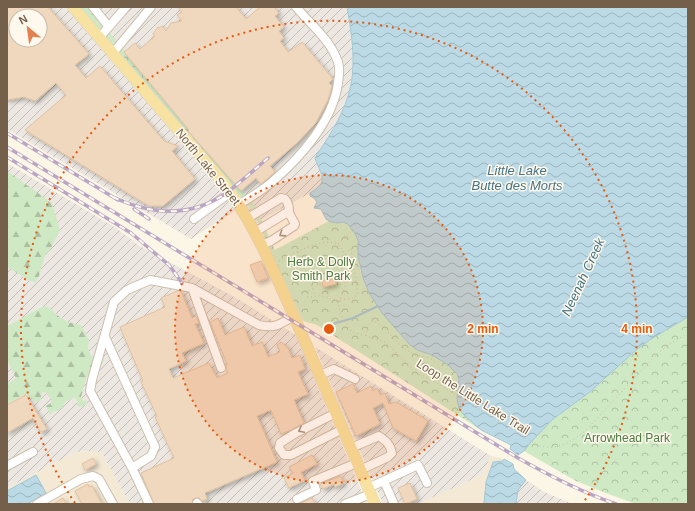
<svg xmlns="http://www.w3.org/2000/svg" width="695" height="511" font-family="Helvetica,sans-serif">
<defs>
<pattern id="industrial-furrows" width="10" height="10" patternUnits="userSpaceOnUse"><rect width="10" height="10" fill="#ece7e0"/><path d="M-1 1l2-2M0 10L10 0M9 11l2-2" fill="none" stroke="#c4beb8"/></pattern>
<pattern id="forest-firs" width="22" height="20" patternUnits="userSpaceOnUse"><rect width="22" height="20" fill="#cfe9c5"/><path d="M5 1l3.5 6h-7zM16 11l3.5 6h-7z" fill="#adc0a2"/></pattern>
<pattern id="park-crowns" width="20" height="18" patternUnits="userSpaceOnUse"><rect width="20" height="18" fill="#cfe9c5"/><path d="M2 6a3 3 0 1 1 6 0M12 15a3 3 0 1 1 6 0" fill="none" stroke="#adc0a2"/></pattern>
<pattern id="water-waves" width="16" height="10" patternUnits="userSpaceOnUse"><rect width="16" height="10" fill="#bbdae5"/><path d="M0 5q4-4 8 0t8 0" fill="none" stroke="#9db4bc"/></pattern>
<filter id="shadow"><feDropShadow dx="2.5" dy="2.5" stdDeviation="2" flood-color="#0004"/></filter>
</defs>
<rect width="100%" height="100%" fill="#fcf6e6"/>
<path fill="#f3e9d5" d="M92 451 102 453 130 504H7V488L76 452Z
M491 456 504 459 486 482 484 504H418L482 475Z"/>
<path fill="url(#industrial-furrows)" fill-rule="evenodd" d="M7 7H347L350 19 353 63 350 89 341 114 322 147 320 170 322 176V184L319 188 310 193 252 225 241 207 191 239 7 129ZM16 16H40V40H16Z
M7 163 116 228 140 246 236 298 296 335 367 504H130L102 453 92 451 76 452 7 488Z
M315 347 491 456 482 475 418 504H383Z
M526 480 544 492 573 504H516L518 490Z"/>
<path fill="url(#forest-firs)" d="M7 171 52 203 60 230 50 250 45 255 39 276 36 282 30 281 7 267Z
M44 306C51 308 52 310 57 315 64 321 73 324 81 325L89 340 88 348 91 356 94 357 97 351H101L104 359 99 371C82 374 86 384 81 397L83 401 86 400 87 404 81 407 77 406V400L74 398C68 401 64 400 63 407L58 411H53L50 415 46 406 51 403V399L45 392H43L41 396V400L38 402 35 401 26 394 7 404V384L16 378 7 360V326Z"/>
<path fill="url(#park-crowns)" d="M78 7H88L252 202 256 208 275 250 329 221C336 225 343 220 349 225 363 237 357 261 362 277 368 293 377 307 388 319 395 327 402 338 410 345 417 350 425 351 432 355 444 361 460 371 459 385L535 437 553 419 590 392 636 350 651 339 688 317V504H636L611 495 576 481 524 451 528 445 463 414 481 430 317 325 303 321 252 210Z"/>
<path fill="url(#water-waves)" stroke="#a2c8d6" d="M347 7H688V317L651 339 636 350 590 392 553 419 530 443 524 451 518 455 510 449 511 445 481 430 463 414 459 408 457 399 459 380 457 374 447 364 432 355 417 350 409 344 382 313 369 293 363 278 358 256V241L356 235 348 224 343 222 338 223 331 222 326 219 321 209 314 208 317 202 314 198 310 196V193C330 181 321 176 315 158 327 139 341 119 348 96 357 68 352 35 347 7Z
M504 459 513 464 514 469 526 480 518 490 516 504H484L486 482 493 462 503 461Z
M36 475 46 493 27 504H7V491Z"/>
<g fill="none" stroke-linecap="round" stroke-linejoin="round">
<path stroke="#a2c8d6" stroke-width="2" d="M326 327 330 326 336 323 353 318 378 306"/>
</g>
<path fill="#f0d8bf" stroke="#e2c19f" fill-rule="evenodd" filter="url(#shadow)" d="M7 7H48L89 54 75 65 86 78 100 66 164 141 178 146 172 151 195 179 163 206H149L25 130 66 95 56 83 35 101 24 97 7 100ZM16 16H40V40H16Z
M178 7H236L246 19 260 7H274L279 13 275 16 284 27 279 31 284 38 280 41 288 52 302 42 333 79 329 83 332 86 328 100 315 124 297 143 270 166 275 172 261 184 256 178 241 191 188 131 189 130 180 119 124 52 135 43 140 49 155 36 153 34 158 27 159 28 162 26 166 31 171 23 182 21 177 15 182 12Z
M261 261 268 278 257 282 250 265Z
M335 279 336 284 323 287 322 281Z
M177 291H181L192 318 196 316 199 323 195 324 204 343 182 353 186 361 169 369 173 378 209 363 217 378 228 373 226 369 227 364 210 322 218 318 225 335 244 327 252 346 262 342 268 357 280 352 277 345 281 342 288 348 292 358 300 355 305 369 298 372 308 394 294 400 304 423 291 430 281 434 271 410 257 416 277 462 205 493 207 499 202 501 199 498H196L193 499 192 504H154L141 473 174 458 155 417 157 416 141 382 143 381 120 327 165 307 161 298Z
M353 384 357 393 371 386 373 391 377 388 380 395 385 393 389 404 396 402 428 421 416 441 393 428 383 403 373 408 380 424 356 436 336 392Z
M26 395 47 429 41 432 33 418 7 433V405Z
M312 455 317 464 301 472 305 480 289 488 284 478 293 473 289 467Z
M93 458 96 464 85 470 82 464Z
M340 476 344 483 335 487 334 484 323 489 320 484Z
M410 483 417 499 405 504 398 488Z
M88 484 89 487 92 486 102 504H82L75 491Z
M63 498 66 504H53Z
M312 498 315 504H299Z"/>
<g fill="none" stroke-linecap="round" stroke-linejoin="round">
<g stroke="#cdbfad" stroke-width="10">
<path id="minor" d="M93 7 109 27
M99 38 126 7
M113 53 151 7
M239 205C250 197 262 191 272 182 300 158 333 121 338 83 339 77 340 68 338 62 330 39 311 25 296 7
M248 218 281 198 285 199C289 203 289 208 289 213
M194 219 231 192
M255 232 286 213H289L295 224 294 226 271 241 262 245
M192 288 221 368
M105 337 155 447 151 456 132 468 149 504
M320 375 334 369 355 379
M336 413 296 433 280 443 279 448 284 455H291L343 429
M351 448 379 436C386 441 390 444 392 453L388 457 360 470
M7 466 33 452
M132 468 90 391 92 380 114 302 127 290 150 280 192 288 259 325C275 329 280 324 294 316
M384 481 394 504
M368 488 418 465 427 483
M297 499 316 490 313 481 357 463
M197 503 198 504
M37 504 81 479 93 476 99 479 113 504
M345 504 371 494"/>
</g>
<g stroke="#dbd5d0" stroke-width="12">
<path id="major" d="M73 7 221 180C252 219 269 261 289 305 318 371 347 438 375 504"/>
</g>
<path stroke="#d5bca2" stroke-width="1" stroke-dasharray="1 3" stroke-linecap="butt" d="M139 108 140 107 149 109
M338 244 357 227 354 224
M298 252 316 296
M279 261C296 253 320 237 338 244 351 261 351 272 343 292 341 297 339 302 339 307 340 316 347 325 352 332L383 341 390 346 415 372 435 382 537 445C555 452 572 442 586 430L657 354 668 345 688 333
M294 268 295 265 301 262
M336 282H347
M305 292 322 284
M307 297H313L319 295 339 301
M340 300 353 298 358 294 351 249 345 253
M366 336 368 325 373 321C386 326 396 344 408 351 417 357 428 354 436 363 442 370 441 375 435 382"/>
<use href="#minor" stroke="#fff" stroke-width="8"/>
<use href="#major" stroke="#f8e2a1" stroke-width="11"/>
<g stroke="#baa5c5" stroke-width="3.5">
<path id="rail" d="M7 133 118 200
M7 147 518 458C550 476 581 492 616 504
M7 157 131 233 169 265 182 283
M113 197C151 215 189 218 225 194 240 183 254 170 268 158
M134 209 149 219"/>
</g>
<use href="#rail" stroke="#fef9ec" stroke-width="2" stroke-dasharray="6" stroke-linecap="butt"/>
</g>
<defs><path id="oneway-chevron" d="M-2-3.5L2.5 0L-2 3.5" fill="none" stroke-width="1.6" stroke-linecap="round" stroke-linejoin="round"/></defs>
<g stroke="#a5978a">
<use href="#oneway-chevron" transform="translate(282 234) rotate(147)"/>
<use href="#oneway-chevron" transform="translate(301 430) rotate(153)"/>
</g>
<circle cx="329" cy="329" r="154" fill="#e8590c" fill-opacity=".12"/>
<g fill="none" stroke="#e8590c" stroke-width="2" stroke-dasharray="2 4">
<circle cx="329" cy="329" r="154"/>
<path d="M75 503A308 308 0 1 1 583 503"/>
</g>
<g text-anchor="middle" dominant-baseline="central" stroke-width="3" stroke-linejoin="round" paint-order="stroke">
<g font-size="12" fill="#745f4b" stroke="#fef9ec">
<text transform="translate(208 167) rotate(51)">North Lake Street</text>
<text transform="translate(473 397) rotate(32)">Loop the Little Lake Trail</text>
</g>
<g font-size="12" fill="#4d7a43" stroke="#fef9ec">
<text x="321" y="262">Herb &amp; Dolly<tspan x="321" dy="14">Smith Park</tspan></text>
<text x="627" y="438">Arrowhead Park</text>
</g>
<g font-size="13" font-style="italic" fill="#467487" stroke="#fef9ec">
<text x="517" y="170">Little Lake<tspan x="517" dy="15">Butte des Morts</tspan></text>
<text transform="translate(583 277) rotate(-65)">Neenah Creek</text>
</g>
</g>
<circle cx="329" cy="329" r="6" fill="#e8590c" stroke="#fef9ec" stroke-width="2"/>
<g font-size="12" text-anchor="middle" font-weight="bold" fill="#e8590c" stroke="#fef9ec" stroke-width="3" stroke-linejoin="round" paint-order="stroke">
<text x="483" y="333">2 min</text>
<text x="637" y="333">4 min</text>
</g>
<rect width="695" height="511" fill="none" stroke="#745f4b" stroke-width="16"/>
<g transform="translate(28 28) rotate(331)"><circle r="19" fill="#fef9ec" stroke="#c7bbac"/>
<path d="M0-3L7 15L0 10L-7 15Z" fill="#e2814f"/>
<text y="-6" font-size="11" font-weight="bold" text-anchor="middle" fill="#745f4b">N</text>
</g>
</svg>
